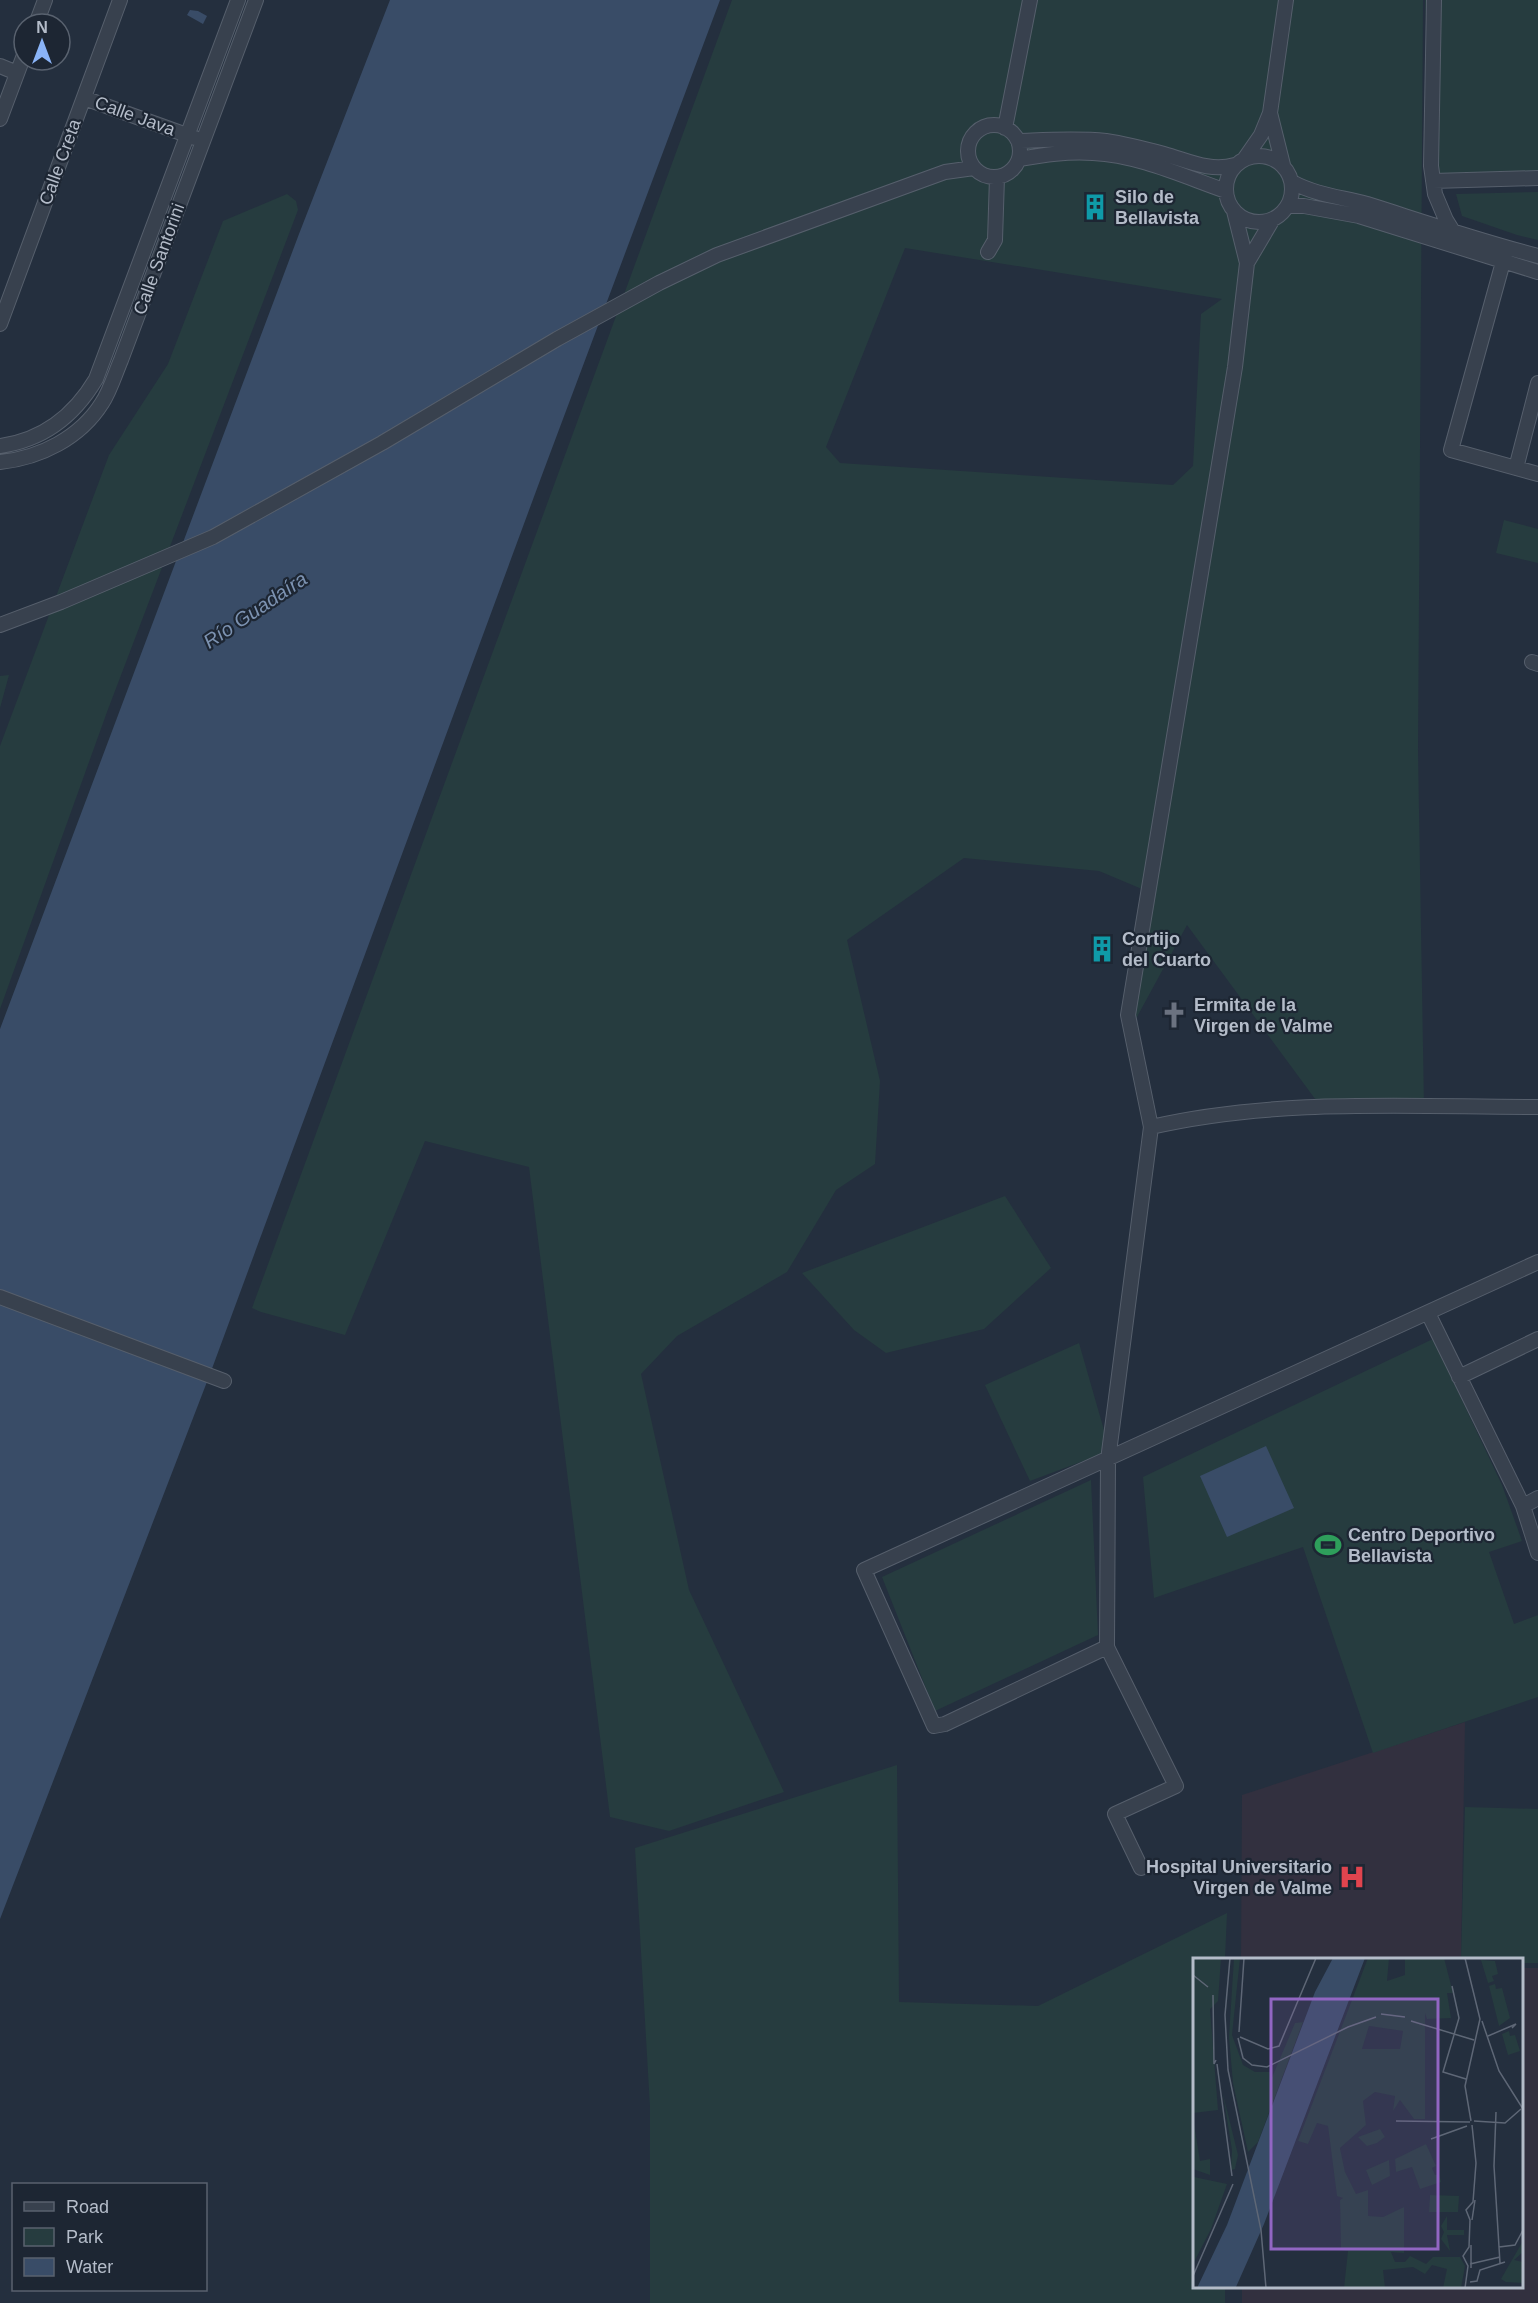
<svg xmlns="http://www.w3.org/2000/svg" width="1538" height="2303" font-family="Arial,sans-serif">
<rect width="100%" height="100%" fill="#242f3e"/>
<path fill="#32303f" d="M1465 1722 1461 1959 1241 1960 1242 1795Z
M1522 1968H1538V2303H1242V2287L1522 2286Z"/>
<path fill="#263c3f" fill-rule="evenodd" d="M732 0H1423L1418 750 1424 1107H1321L1187 925 1131 1028 1149 892 1099 871 964 858 847 940 880 1081 875 1164 836 1190 787 1272 677 1336 641 1374 689 1590 784 1792 669 1831 610 1817 529 1167 425 1141 345 1335 261 1312 252 1308ZM905 248 1222 299 1201 314 1193 466 1173 485 840 463 826 447Z
M1425 0H1538V178L1433 181Z
M1538 192V240L1517 235 1462 216 1456 194Z
M287 194 296 201 298 210 107 712 0 1009V746L109 455 168 364 223 221Z
M1504 520 1538 529V563L1496 553Z
M9 675 0 708V676Z
M1005 1196 1051 1268 984 1329 886 1353 854 1330 802 1273Z
M1433 1339 1502 1485 1522 1541 1489 1552 1514 1624 1538 1615V1697L1373 1753 1303 1547 1154 1598 1143 1477Z
M1079 1343 1110 1451 1030 1481 985 1385Z
M1091 1480 1098 1635 935 1711 882 1577Z
M897 1765 899 2002 1038 2006 1227 1913 1225 1959 1194 1960V2286L1225 2287V2303H650V2107L635 1848Z
M1465 1807 1538 1809V1963H1522V1960L1461 1959Z"/>
<path fill="#394c67" d="M390 0H720L542 475 210 1374 0 1919V1029L299 234Z
M190 10 198 11 207 16 203 24 187 15Z
M1266 1446 1294 1508 1227 1537 1200 1476Z"/>
<g fill="none" stroke-linecap="round" stroke-linejoin="round">
<g stroke="#565f6c" stroke-width="16">
<path id="minor" d="M1434 0 1431 166 1435 194 1446 220 1454 233
M36 24 45 0
M0 66 17 73
M84 98 195 138
M1270 113 1283 165
M0 119 24 55
M968 151a26 26 0 1 1 52 0a26 26 0 1 1-52 0Z
M1005 128 1030 0
M1018 141C1047 140 1077 138 1106 141 1125 144 1145 149 1164 154 1189 161 1210 172 1235 165
M1226 189a33 33 0 1 1 66 0a33 33 0 1 1-66 0Z
M1245 158 1261 135 1270 113 1286 0
M1019 159C1043 155 1068 151 1093 153 1138 155 1183 176 1226 191
M1433 181 1538 178
M1292 182C1316 195 1341 197 1367 204 1424 222 1480 241 1538 256
M1289 206H1304L1359 216 1538 272
M1512 249 1507 250 1503 254V262L1451 450 1538 474
M988 252 995 240 997 177
M1247 263 1273 219
M0 324 120 0
M0 446C44 440 74 416 96 379L238 0
M0 462C40 458 80 438 102 403 110 391 115 374 121 360L256 0
M1516 468 1538 383
M0 625 61 602 213 537 382 443 557 339 659 283 717 255 945 172 974 168
M1532 662 1538 664
M1151 1127C1277 1098 1409 1107 1538 1107
M0 1297 224 1381
M1428 1313 1523 1506 1538 1553
M1459 1377 1538 1339
M1523 1506 1538 1498
M1107 1647 945 1724 934 1726 864 1570 1538 1262
M1141 1868 1115 1814 1176 1786 1107 1647 1108 1460 1151 1127 1128 1015 1235 367 1247 263 1234 211"/>
</g>
<use href="#minor" stroke="#38414e" stroke-width="14"/>
</g>
<defs>
<g id="building-bare" transform="scale(2.07)"><path d="M-4-6H4V6H1V3H-1V6H-4ZM-2.5-4.3h1.7v1.8h-1.7ZM.8-4.3h1.7v1.8H.8ZM-2.5-1h1.7V.8h-1.7ZM.8-1h1.7V.8H.8Z" fill="#0f9aa8" stroke="#1d2633" stroke-width="2.5" paint-order="stroke"/></g>
<g id="church-bare" transform="scale(2.07)"><path d="M-1.2-6h2.4v3.5h3.3v2.4h-3.3V6h-2.4V-.1h-3.3v-2.4h3.3Z" fill="#6b7280" stroke="#1d2633" stroke-width="2.5" paint-order="stroke"/></g>
<g id="stadium-bare" transform="scale(2.07)"><path d="M0-5a6.5 5 0 1 0 0 10a6.5 5 0 1 0 0-10ZM-3.5-1.8h7v3.6h-7Z" fill="#2e9e5b" stroke="#1d2633" stroke-width="2.5" paint-order="stroke"/></g>
<g id="hospital-bare" transform="scale(2.07)"><path d="M-5-5h3v3.5h4V-5h3V5h-3V1.5h-4V5h-3Z" fill="#e0444e" stroke="#1d2633" stroke-width="2.5" paint-order="stroke"/></g>
</defs>
<g fill-rule="evenodd">
<use href="#building-bare" x="1095" y="207"/>
<use href="#building-bare" x="1102" y="949"/>
<use href="#church-bare" x="1174" y="1015"/>
<use href="#stadium-bare" x="1328" y="1545"/>
<use href="#hospital-bare" x="1352" y="1877"/>
</g>
<g text-anchor="middle" dominant-baseline="central" stroke-width="4.5" stroke-linejoin="round" paint-order="stroke">
<g font-size="18" fill="#b4bcc9" stroke="#1d2633">
<text transform="translate(135 116) rotate(20)">Calle Java</text>
<text transform="translate(60 162) rotate(-70)">Calle Creta</text>
<text transform="translate(159 259) rotate(-70)">Calle Santorini</text>
</g>
<g font-size="18" font-weight="bold" fill="#b4bcc9" stroke="#1d2633" text-anchor="start">
<text x="1115" y="197">Silo de<tspan x="1115" dy="21">Bellavista</tspan></text>
<text x="1122" y="939">Cortijo<tspan x="1122" dy="21">del Cuarto</tspan></text>
<text x="1194" y="1005">Ermita de la<tspan x="1194" dy="21">Virgen de Valme</tspan></text>
<text x="1348" y="1535">Centro Deportivo<tspan x="1348" dy="21">Bellavista</tspan></text>
<text x="1332" y="1867" text-anchor="end">Hospital Universitario<tspan x="1332" dy="21">Virgen de Valme</tspan></text>
</g>
<g font-size="20" font-style="italic" fill="#7c92b1" stroke="#1d2633">
<text transform="translate(255 610) rotate(-34)">Río Guadaíra</text>
</g>
</g>
<g transform="translate(1193 1958)">
<rect width="330" height="330" fill="#242f3e"/>
<path d="M28 0 25 43 17 51 25 152 0 155V1ZM41 0H47L39 77 50 107 62 114H79L77 124 102 65 110 64 65 184 55 194 40 125 36 79ZM175 0H196L194 23 212 17V0H251L260 35H254L258 60 234 61 232 55V161H221L207 142 200 153 202 138 182 134 170 143 173 167 147 190 152 214 163 236 175 232V258L190 259 211 249V295L198 294 202 304H212L217 298 233 306 240 299H267L272 308 268 330H250L254 311 239 307 232 316 220 309 190 312 192 330H151L155 293 148 292 147 242 150 240 144 238 135 168 124 165 115 186 105 183ZM176 68 210 73 207 91H169ZM288 2 302 3 305 16 299 18 301 23 295 25ZM302 26 303 31 309 30 317 60 306 68 296 28ZM316 73 317 78 322 77 327 93 315 97 309 76ZM30 136 45 197 42 211 38 212 39 192ZM0 160 7 203 17 201V217L0 211ZM187 171 192 179 184 185 174 188 165 179ZM233 186 243 208 239 210 242 217 246 216 248 224 227 231 219 209 203 214 202 201ZM196 202 197 218 179 227 173 212ZM1 219 34 226 18 271 0 306ZM237 237 266 238 265 254H236ZM254 258V272H271V277H254L257 293 248 281 251 274 248 268ZM330 283V294L321 302 330 304V325L313 324 308 321Z" fill="#263c3f" fill-rule="evenodd"/>
<path d="M140 0H172L71 266 43 329 4 330 34 267 122 34Z" fill="#394c67"/>
<path fill="none" stroke="#5e6776" stroke-width="1.5" d="M37 0 32 57 35 112 68 272 73 330M272 0 287 61 272 128 278 163M0 17 15 29M259 28 266 60 250 114 273 121M20 37 21 106 23 102M188 56 212 59M218 63 281 82M289 63 306 113 330 151M46 74 51 0M295 78 323 66 319 70M47 79 75 91 86 88 123 0M45 80 50 100 59 107 74 109 155 69 183 59M24 106 39 218M303 154 301 208 307 305M203 163 277 164M281 163 312 165 328 151M238 181 274 168M279 262 282 242M306 289 322 287 330 272M277 306 307 299M278 310V287M0 318 40 226M277 324 284 323 287 312 312 304M272 330 275 308 270 298 276 289 277 262 273 252 280 244 283 205 279 167"/>
<path fill="#9266c3" fill-opacity="0.15" stroke="#9266c3" stroke-width="3" d="M78 41H245V291H78Z"/>
<rect width="330" height="330" fill="none" stroke="#b4bcc9" stroke-width="3"/>
</g>
<rect x="12" y="2183" width="195" height="108" fill="#1d2633" stroke="#59626f" stroke-width="1.5"/>
<rect x="24" y="2202" width="30" height="9" fill="#38414e" stroke="#59626f" stroke-width="1.5"/>
<text x="66" y="2213" font-size="18" fill="#b4bcc9">Road</text>
<rect x="24" y="2228" width="30" height="18" fill="#263c3f" stroke="#59626f" stroke-width="1.5"/>
<text x="66" y="2243" font-size="18" fill="#b4bcc9">Park</text>
<rect x="24" y="2258" width="30" height="18" fill="#394c67" stroke="#59626f" stroke-width="1.5"/>
<text x="66" y="2273" font-size="18" fill="#b4bcc9">Water</text>
<g transform="translate(42 42)"><circle r="28" fill="#1d2633" stroke="#59626f" stroke-width="1.5"/>
<path d="M0-4.5L10 22L0 15L-10 22Z" fill="#8ab4f8"/>
<text y="-9" font-size="16" font-weight="bold" text-anchor="middle" fill="#b4bcc9">N</text>
</g>
</svg>
